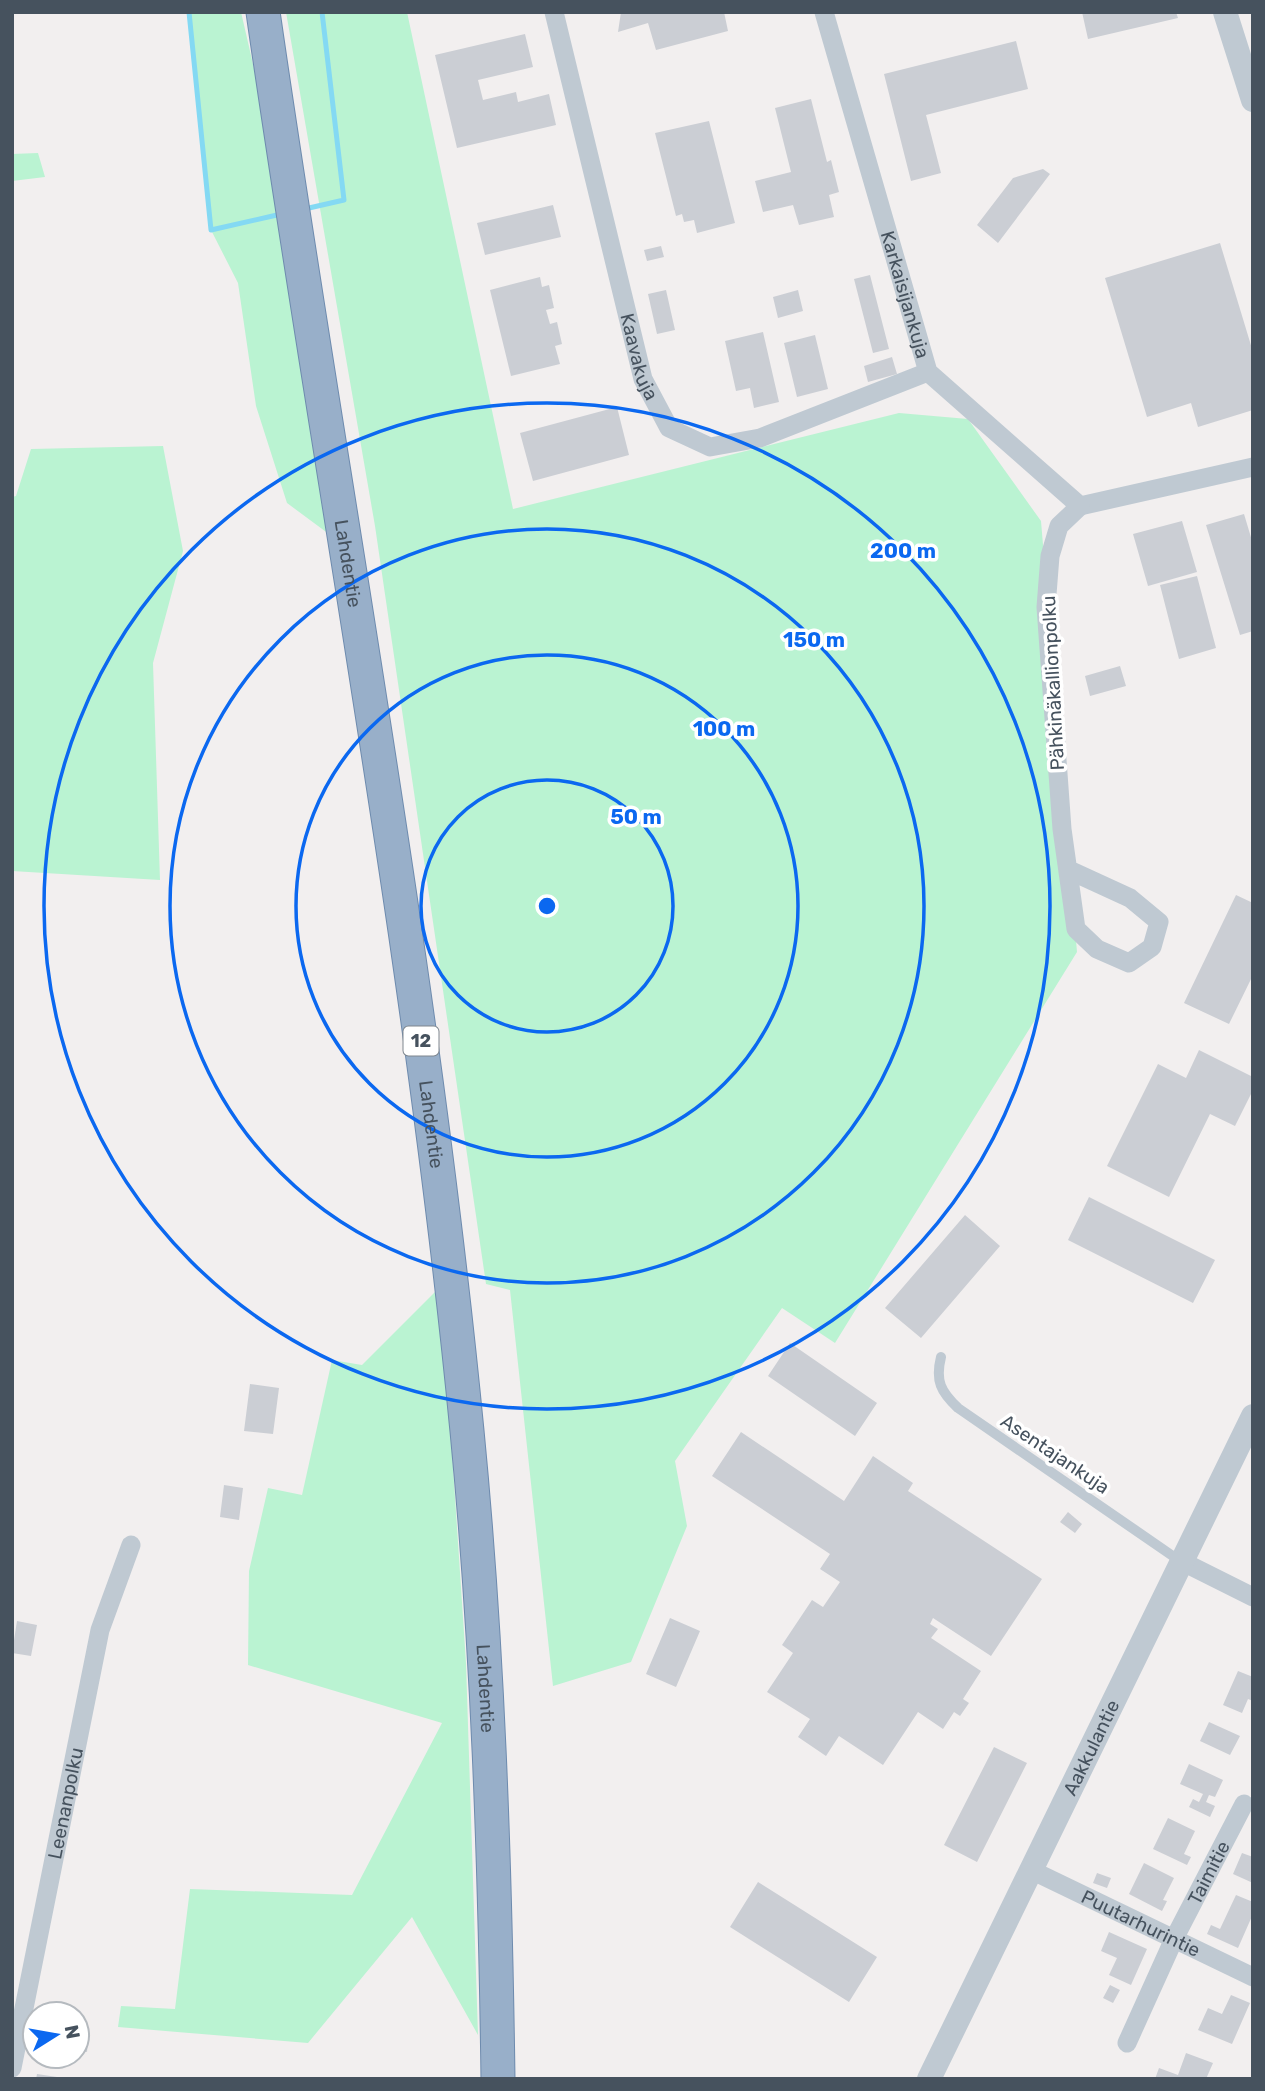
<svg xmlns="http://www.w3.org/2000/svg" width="1265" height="2091" font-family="Rubik,sans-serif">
<rect width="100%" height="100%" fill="#f2efef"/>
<path fill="#baf3d2" d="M189 12H241L261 99 337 540 287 503 256 406 238 283 211 230Z
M286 12H407L513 509 899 413 968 419 1041 521 1077 952 835 1343 782 1308 675 1461 687 1526 631 1662 553 1686 510 1290 486 1284 375 526Z
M38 153 45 177 12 181V154Z
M163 446 183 551 153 663 160 880 12 871V497L16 496 31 449Z
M441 1286 466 1663 478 2035 412 1917 308 2043 118 2027 121 2006 175 2009 190 1889 352 1895 442 1723 248 1665 249 1571 268 1488 302 1495 332 1360 362 1365Z"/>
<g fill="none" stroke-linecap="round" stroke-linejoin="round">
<path stroke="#84d9f3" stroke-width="5" d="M189 12 211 230 277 215
M309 208 344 200 322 12"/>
</g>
<path fill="#cbced4" d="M621 12H724L728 31 656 50 648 23 618 32Z
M1082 12H1176L1178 18 1088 39Z
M525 34 533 67 478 80 483 100 516 92 518 102 549 94 556 125 457 148 435 55Z
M1016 41 1028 89 926 115 941 173 911 181 884 74Z
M811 99 827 162 831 160 839 192 829 195 834 217 799 225 793 205 763 212 755 181 791 172 775 108Z
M709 121 735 223 697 233 694 220 684 222 682 214 676 216 655 133Z
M1043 169 1050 174 998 243 977 225 1013 178Z
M553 205 561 237 485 255 477 223Z
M1220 243 1253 352V410L1198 427 1191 403 1147 417 1105 278Z
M661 246 664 257 647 261 644 250Z
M870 275 889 349 873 353 854 279Z
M540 277 542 287 549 285 554 308 546 310 550 324 557 322 562 344 555 346 560 364 511 376 490 290Z
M666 290 675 330 657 334 648 294Z
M798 290 803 311 778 318 773 297Z
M763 332 779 402 754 408 750 388 736 391 725 341Z
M815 335 828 389 797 397 784 343Z
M892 357 897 374 868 382 864 366Z
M617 407 629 455 533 481 520 433Z
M1244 514 1253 544V631L1240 635 1206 525Z
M1182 521 1197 572 1148 586 1133 534Z
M1197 576 1216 648 1179 659 1160 585Z
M1120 666 1126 686 1090 696 1085 676Z
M1236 895 1253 903V975L1229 1024 1184 1003Z
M1199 1050 1253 1077V1090L1235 1126 1210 1114 1169 1197 1107 1166 1158 1064 1186 1078Z
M1089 1197 1215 1260 1193 1303 1068 1240Z
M965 1215 1000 1246 921 1338 885 1308Z
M790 1343 877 1403 855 1436 768 1376Z
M250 1384 279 1388 273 1434 244 1431Z
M741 1432 844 1501 873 1456 913 1483 908 1491 1042 1579 991 1656 933 1618 930 1624 938 1629 931 1638 981 1671 963 1699 969 1703 960 1716 954 1712 943 1729 918 1712 883 1765 839 1736 826 1756 798 1737 810 1719 767 1692 793 1653 782 1645 812 1600 823 1607 840 1582 820 1569 830 1554 712 1476Z
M224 1485 243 1488 239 1520 220 1517Z
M1068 1512 1082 1524 1075 1533 1060 1522Z
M670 1618 700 1631 676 1687 646 1674Z
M17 1621 37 1625 31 1656 12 1653Z
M1238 1671 1253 1677V1701L1248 1699 1242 1713 1223 1705Z
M1209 1722 1240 1736 1230 1755 1200 1741Z
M994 1747 1027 1763 977 1862 944 1845Z
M1189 1764 1223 1780 1215 1797 1209 1795 1206 1802 1215 1806 1210 1817 1189 1807 1193 1799 1199 1802 1203 1794 1180 1784Z
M1168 1818 1195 1831 1184 1854 1191 1857 1187 1865 1153 1849Z
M1242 1853 1253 1857V1883L1233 1874Z
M1144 1863 1174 1878 1163 1900 1167 1901 1162 1911 1129 1894Z
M1097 1873 1111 1878 1107 1888 1093 1883Z
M758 1882 877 1957 849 2002 730 1927Z
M1236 1895 1253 1902V1914L1238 1948 1207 1934 1211 1925 1220 1929Z
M1109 1932 1147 1949 1131 1985 1109 1975 1117 1958 1101 1951Z
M1110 1985 1120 1990 1113 2003 1103 1998Z
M1231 1995 1250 2003 1232 2044 1198 2030 1208 2008 1222 2014Z
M77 2041 88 2042 87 2052 77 2051Z
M1186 2053 1213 2063 1206 2079H1155L1159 2068 1178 2075Z
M37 2074 57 2077V2079H36Z"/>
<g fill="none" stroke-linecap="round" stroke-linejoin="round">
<g stroke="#6e8bae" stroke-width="35">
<g id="trunk">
<path id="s7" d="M263 12C331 485 421 955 467 1431 488 1646 495 1862 498 2079"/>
</g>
</g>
<path stroke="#bfc9d2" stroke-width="10" d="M941 1357C935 1381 941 1392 958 1408L1180 1561"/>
<g stroke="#bfc9d2" stroke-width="19">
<path id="s1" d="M554 12 643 379 669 428 710 447 760 438 928 372"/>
<path id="s2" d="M824 12 928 372 1080 506 1253 467"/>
<path d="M1069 870 1130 898 1159 922 1152 947 1129 963 1097 949 1076 929 1062 829 1046 607 1050 556 1059 526 1080 506"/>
<path d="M1181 1561 1253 1597"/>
<path id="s3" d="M1031 1870 1253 1977"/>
<path id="s4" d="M1127 2043 1174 1939 1244 1804"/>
<path id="s5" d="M12 2068 100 1630 131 1545"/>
</g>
<g stroke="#bfc9d2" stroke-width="24">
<path d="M1225 12 1253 100"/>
<path id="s6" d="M929 2079 1253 1416"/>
</g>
<use href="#trunk" stroke="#98afc9" stroke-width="33"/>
</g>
<g fill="none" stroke="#0b68f0" stroke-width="3.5">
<circle cx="547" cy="906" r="126"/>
<circle cx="547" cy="906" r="251"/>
<circle cx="547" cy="906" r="377"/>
<circle cx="547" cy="906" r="503"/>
</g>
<g text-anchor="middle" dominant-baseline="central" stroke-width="7" stroke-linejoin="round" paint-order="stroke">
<rect fill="#fff" stroke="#7e868e" stroke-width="2" x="403.5" y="1026.5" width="35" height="29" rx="5"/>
<g font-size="18" font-weight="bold" fill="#46525e">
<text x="421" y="1041">12</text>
</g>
<g font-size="19" fill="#46525e" stroke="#fff">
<text stroke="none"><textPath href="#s2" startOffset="294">Karkaisijankuja</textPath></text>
<text stroke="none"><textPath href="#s1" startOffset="355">Kaavakuja</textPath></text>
<text stroke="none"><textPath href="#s7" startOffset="558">Lahdentie</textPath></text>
<text transform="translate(1053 683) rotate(-93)">Pähkinäkallionpolku</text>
<text stroke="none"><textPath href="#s7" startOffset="1125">Lahdentie</textPath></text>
<text transform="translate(1055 1454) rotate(34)">Asentajankuja</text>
<text stroke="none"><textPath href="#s7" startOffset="1692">Lahdentie</textPath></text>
<text stroke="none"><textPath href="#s6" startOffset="369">Aakkulantie</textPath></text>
<text stroke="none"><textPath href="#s5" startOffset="270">Leenanpolku</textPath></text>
<text stroke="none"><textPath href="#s4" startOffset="189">Taimitie</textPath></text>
<text stroke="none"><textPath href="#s3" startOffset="122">Puutarhurintie</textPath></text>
</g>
</g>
<circle cx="547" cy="906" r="10" fill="#0b68f0" stroke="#fff" stroke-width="3.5"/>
<g font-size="21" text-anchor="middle" font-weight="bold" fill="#0b68f0" stroke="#fff" stroke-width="7" stroke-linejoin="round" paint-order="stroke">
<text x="903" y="558">200 m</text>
<text x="814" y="647">150 m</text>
<text x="724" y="736">100 m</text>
<text x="636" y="824">50 m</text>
</g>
<rect width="1265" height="2091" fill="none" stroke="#46525e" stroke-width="28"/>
<g transform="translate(56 2035) rotate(79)"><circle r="33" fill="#ffffff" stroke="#b5babf" stroke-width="2"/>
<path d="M0-5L12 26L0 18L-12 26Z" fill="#0b68f0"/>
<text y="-10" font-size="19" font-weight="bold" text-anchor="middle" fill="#46525e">N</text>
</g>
</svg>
